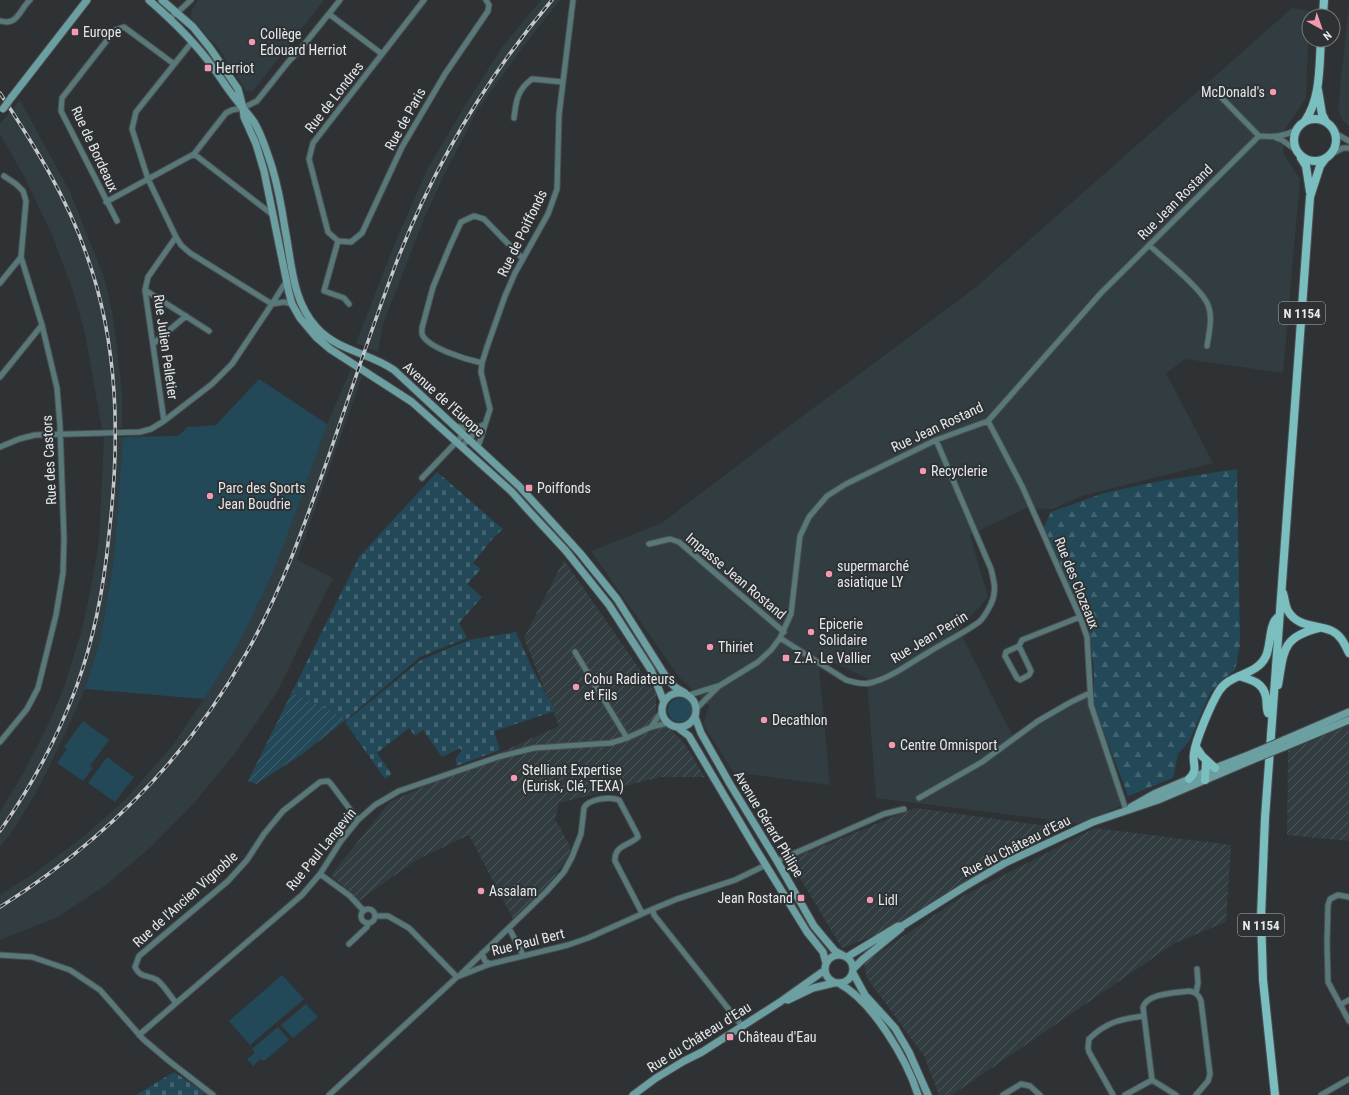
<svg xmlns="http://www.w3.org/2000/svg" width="1349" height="1095" font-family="'Roboto Condensed',sans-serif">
<defs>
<pattern id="industrial-furrows" width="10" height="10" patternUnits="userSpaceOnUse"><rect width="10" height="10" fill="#323d41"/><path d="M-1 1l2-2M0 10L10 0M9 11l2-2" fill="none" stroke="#50595c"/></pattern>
<pattern id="forest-firs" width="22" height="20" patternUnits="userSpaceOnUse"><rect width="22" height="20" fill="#234959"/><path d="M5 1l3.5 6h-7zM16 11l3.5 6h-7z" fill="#436371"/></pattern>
<pattern id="cemetery-stones" width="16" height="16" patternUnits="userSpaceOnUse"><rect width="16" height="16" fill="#234959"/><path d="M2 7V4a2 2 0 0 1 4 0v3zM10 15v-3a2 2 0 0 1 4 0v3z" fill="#436371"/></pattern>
<pattern id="garden-furrows" width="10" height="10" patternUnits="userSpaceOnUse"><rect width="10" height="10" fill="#234959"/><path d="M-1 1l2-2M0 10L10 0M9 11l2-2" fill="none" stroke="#436371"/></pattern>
</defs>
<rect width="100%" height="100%" fill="#2e3234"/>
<path fill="#323d41" d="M198 0H324L253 91H246L219 49 191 18 192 9Z
M541 0H560L525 44 477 111 443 177 426 214 383 324 378 352 356 343 395 243 427 170 464 107 503 46Z
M1349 4V126L1343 121 1338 110Z
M1292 8 1310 11V16H1309L1306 98 1284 131 1283 153 1300 179 1283 373 1186 359 1166 373 1213 463 1082 496 1053 509 1026 508 970 535 988 597 959 630 1012 735 1089 691 1122 805 1083 824 876 798 867 678 818 656 830 785 733 772 703 724 709 706 679 677 591 551 662 523 784 430 975 288Z
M20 100 70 192 104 277 112 312 117 348 122 393V428L102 429 85 334 73 291 52 235 25 178 0 134V124Z
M351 369 362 377 297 560 333 578 277 692 236 752 195 802 152 846 106 885 58 917 0 940V895L36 872 84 836 125 800 173 745 204 699 231 655 257 607 278 556 327 424Z
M104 437H123L114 559 101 637 85 689 63 738 38 789 14 829 0 847V812L25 770 46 729 63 690 81 633 91 588 99 541Z"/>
<path fill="url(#industrial-furrows)" d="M564 560 656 693V715L684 743 705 777H660L559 803 555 819 570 846V851L568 857 547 887 513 919 469 835 416 860 359 901 331 875 390 802 559 726 524 638Z
M1349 725V841L1287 835 1288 751Z
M915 808 1062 828 1010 853 888 930 842 948 789 860Z
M1095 828 1231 845 1226 922 1175 943 952 1095H939L924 1056 867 978 864 963 961 897Z"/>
<path fill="#234959" d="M259 379 327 424C305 485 285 548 257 606 242 639 223 669 204 699L85 689 101 637 114 559 123 437 178 436 188 427 216 425Z
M668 710a12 12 0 1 1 24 0a12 12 0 1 1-24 0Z
M83 721 109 740 90 766 93 768 83 781 57 763 67 749 64 747Z
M107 757 134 777 115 802 88 783Z
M282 975 304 999 250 1045 229 1021Z
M306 1004 318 1017 293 1038 281 1025Z
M278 1027 289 1040 264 1061 260 1059 253 1066 247 1059 255 1053 252 1049Z"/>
<path fill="url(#forest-firs)" d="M1237 469 1240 645 1235 670 1221 681 1210 693 1190 740 1178 754 1173 778 1128 796 1094 706V670L1088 627 1044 527 1051 512 1104 493 1160 481Z"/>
<path fill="url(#cemetery-stones)" d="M437 472 503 529 493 538 473 563 481 569 467 584 482 597 459 623 467 638 420 657 347 719 292 692 359 557Z
M516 632 532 668 555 711 494 731 500 750 456 766C455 759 457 755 462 751L460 748 442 757 423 730 415 736 409 728 377 753 392 774 385 779 345 722 421 660 469 640Z
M174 1072 205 1093 203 1095H136Z"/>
<path fill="url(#garden-furrows)" d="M292 692 347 719 301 755 256 784 248 781Z"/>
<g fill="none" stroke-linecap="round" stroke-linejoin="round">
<g stroke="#4b4f51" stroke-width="7">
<path id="street" d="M329 14 382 54
M169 18 177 13 191 0
M0 21C18 26 19 10 30 0
M192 42 136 112 132 129 148 179 176 237 181 245 190 253 272 304 287 280
M1216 92 1259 136
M514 118C516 101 517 90 532 79L563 82
M1335 133 1349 141
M1276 138 1282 140 1296 150
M194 154 273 215
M1331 154 1343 148H1349
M106 202 194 154 226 113 232 110 243 108 257 101 289 61 299 51 340 0
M117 221 61 111 62 98 115 30 124 27 174 64
M338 241 351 242 362 233 402 147 445 74 488 11 489 5 486 0
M338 241 328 232 309 159 313 143 424 0
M338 241 324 291 344 298 349 304
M1149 245C1163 258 1202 289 1208 305 1213 317 1209 333 1207 346
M0 283 21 257
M145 290 209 331
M153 344 186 316
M482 363C468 360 427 348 422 334 422 332 422 330 422 328L433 287 450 246 461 222 474 216 484 219 523 259
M0 377 42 325
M164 421 145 290 148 277 176 237
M988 421 1022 486 1080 617 1087 637 1091 705 1126 810
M455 426 472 429 480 426
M462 446 483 425
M0 447 19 439 35 435 140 432 151 429 164 421 212 384 232 364 272 304 284 302 292 304
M478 447 490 409 481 372 482 363 487 347 505 296 515 273 548 214 557 189 559 115 573 0
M422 478 464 434
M649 544 670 539 679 542 784 632
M780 638 846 680C853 682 862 685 870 683 891 678 910 663 929 652 945 642 964 633 979 622 984 618 988 610 991 604 997 592 994 581 991 569L936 440
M1019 646 1031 671 1029 675 1020 680 1017 678 1005 656 1006 652 1019 646 1022 640 1080 617
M575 652 627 738
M689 695 718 686
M697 708 719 686 758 662 771 650 780 638 791 614 800 536 809 517 827 496 846 484 936 440 988 421 1101 293 1259 136C1273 137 1283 137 1296 130
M651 727 662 711
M0 742 27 709 38 688 56 615 63 573 64 539 60 426 57 388 42 325 21 257 26 201 23 191 16 184 4 176
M919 798 982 762 1038 721 1071 702 1090 693
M777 861 884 814 904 809
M320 874 350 896 364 911
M1349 897 1338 895 1330 899 1328 905 1327 943 1328 982 1349 1021
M653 909 654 915 742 1026
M361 916a7 7 0 1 1 14 0a7 7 0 1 1-14 0Z
M375 916H388L409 928 457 977
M509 928 523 955
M349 944 367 927 368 923
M482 953 485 961 490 964
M0 955 32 957 70 970 100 990 143 1039 169 1061 213 1095
M461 974 547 891 564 872 572 857 581 834 584 808C588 799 610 796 619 800L637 834 638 837C629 846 614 845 615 861L642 913
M1196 993 1198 983 1197 969
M176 1003C171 997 163 984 157 980 147 974 141 979 135 967L139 956 228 881 247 860 264 834 283 811 320 782 328 781 331 784 358 820
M1340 1005 1349 1000
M139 1035 302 895 320 874 341 841 358 820 375 805 399 791 498 757 534 748 611 743 627 738 651 727 668 723
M1152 1080 1143 1007C1148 993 1176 993 1189 991 1196 992 1199 995 1201 1001L1210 1074 1208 1081 1196 1095
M329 1095 457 977 490 964 568 945 588 938 653 909 677 899 735 880 766 865
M1003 1095 1021 1084 1030 1086 1040 1095
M1113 1095 1089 1052 1088 1048 1089 1039C1106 1022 1121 1019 1144 1016
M1125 1095 1152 1080 1176 1095
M1321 1095 1349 1079"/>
</g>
<g stroke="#4b4f51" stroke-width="9">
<path id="secondary" d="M149 0C172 20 194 41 212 66 219 75 224 84 231 93 238 103 247 112 254 122 262 135 267 152 272 167 278 187 282 209 285 229 292 264 292 301 317 328 338 351 370 353 394 370L519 486 580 553 617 599 668 680 675 687 685 693
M162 0 193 27 210 48 238 89 243 108 244 117 256 144 264 171 289 293 292 304 300 318 316 337 330 349 412 402 512 492 529 511 566 551 609 605 651 670 664 702
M11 98 87 0
M662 710a17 17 0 1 1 34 0a17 17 0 1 1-34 0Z
M695 717 701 733 730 784 777 861 814 926 835 951 844 956
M677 727 689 736 754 846 807 932 823 952 826 963
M1284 740 1349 712
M1284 747 1349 720
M1131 807 1154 794 1215 768 1251 754
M825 969a14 14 0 1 1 28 0a14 14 0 1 1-28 0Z
M847 957 898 926H902L964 887 1005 863 1093 822 1158 800 1252 760
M853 969 862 960 901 928
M853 973 865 995 895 1028 909 1052 928 1095
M840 984C873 1002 907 1060 918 1095
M788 1000 813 988 834 983
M633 1095 656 1078 684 1061 702 1052 780 1002 825 970"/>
</g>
<g stroke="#4b4f51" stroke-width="10">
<path id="primary" d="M1323 16 1324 0
M1318 90 1322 114 1326 122
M1294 140a21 21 0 1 1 42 0a21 21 0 1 1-42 0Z
M1305 121C1321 98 1319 66 1321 40
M1301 158 1306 166 1310 192
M1283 593C1285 599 1285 606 1288 611 1298 628 1317 624 1332 631 1341 635 1345 645 1349 653
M1239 676C1251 680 1263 682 1266 697 1267 702 1266 708 1268 713
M1278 685C1284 652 1281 637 1319 628
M1196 747 1202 756 1215 768
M1189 779C1199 769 1192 765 1194 753 1196 739 1211 704 1219 691 1230 673 1257 676 1266 656 1271 645 1269 625 1277 618
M1205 780 1206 761
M1275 1095 1263 980 1261 917 1265 818 1310 197 1320 166 1325 159"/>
</g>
<use href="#street" stroke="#587879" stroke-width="5"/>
<use href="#secondary" stroke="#6c9fa1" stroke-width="7"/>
<use href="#primary" stroke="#7abec0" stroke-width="8"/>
<g stroke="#c5c8ca" stroke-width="3.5">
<path id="rail" d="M0 93C34 145 67 197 87 256 119 346 120 441 109 534 104 587 94 639 76 688 57 739 31 787 0 831
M0 907C103 842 187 759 247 652 281 592 304 526 327 461 350 394 372 327 397 261 434 166 486 78 552 0"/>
</g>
<use href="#rail" stroke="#2e3234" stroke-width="2" stroke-dasharray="6" stroke-linecap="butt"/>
<g stroke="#4b4f51" stroke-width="9" stroke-linecap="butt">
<path id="secondary-bridge" d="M3 109 11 98
M1251 754 1284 740
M1252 760 1284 747"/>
</g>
<use href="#secondary-bridge" stroke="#6c9fa1" stroke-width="7"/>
</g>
<g fill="#f19ab0" stroke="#2e3234" stroke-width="1.5">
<rect x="71" y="28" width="8" height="8" rx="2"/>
<circle cx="252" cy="42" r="4"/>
<rect x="204" y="64" width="8" height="8" rx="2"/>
<circle cx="1273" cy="92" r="4"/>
<circle cx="923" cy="471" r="4"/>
<rect x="525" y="484" width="8" height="8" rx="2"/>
<circle cx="210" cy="496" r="4"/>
<circle cx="829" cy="574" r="4"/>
<circle cx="811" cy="632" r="4"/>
<circle cx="710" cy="647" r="4"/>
<rect x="782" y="654" width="8" height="8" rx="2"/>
<circle cx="576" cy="687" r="4"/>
<circle cx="764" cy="720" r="4"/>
<circle cx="892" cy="745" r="4"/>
<circle cx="514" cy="778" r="4"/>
<circle cx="481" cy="891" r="4"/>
<rect x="797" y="894" width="8" height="8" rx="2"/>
<circle cx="870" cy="900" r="4"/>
<rect x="726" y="1033" width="8" height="8" rx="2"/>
</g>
<g text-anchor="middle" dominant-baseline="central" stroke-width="4" stroke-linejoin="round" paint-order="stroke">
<g fill="#2e3234" stroke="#aeb1b3" stroke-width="1">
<rect x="1279" y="302" width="46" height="22" rx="3"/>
<rect x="1238" y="914" width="46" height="22" rx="3"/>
</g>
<g font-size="13" font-weight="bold" fill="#e5e8e9">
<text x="1302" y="313">N 1154</text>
<text x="1261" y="925">N 1154</text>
</g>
<g font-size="14" fill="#e5e8e9" stroke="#2e3234" text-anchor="start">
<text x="83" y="32">Europe</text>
<text x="260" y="34">Collège<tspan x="260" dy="16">Edouard Herriot</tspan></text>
<text x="216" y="68">Herriot</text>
<text x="1265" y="92" text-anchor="end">McDonald's</text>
<text x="931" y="471">Recyclerie</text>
<text x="218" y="488">Parc des Sports<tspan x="218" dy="16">Jean Boudrie</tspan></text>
<text x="537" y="488">Poiffonds</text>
<text x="837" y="566">supermarché<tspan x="837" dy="16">asiatique LY</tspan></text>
<text x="819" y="624">Epicerie<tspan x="819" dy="16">Solidaire</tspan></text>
<text x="718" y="647">Thiriet</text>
<text x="794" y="658">Z.A. Le Vallier</text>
<text x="584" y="679">Cohu Radiateurs<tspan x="584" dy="16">et Fils</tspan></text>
<text x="772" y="720">Decathlon</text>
<text x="900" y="745">Centre Omnisport</text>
<text x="522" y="770">Stelliant Expertise<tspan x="522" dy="16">(Eurisk, Clé, TEXA)</tspan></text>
<text x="489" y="891">Assalam</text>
<text x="793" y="898" text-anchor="end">Jean Rostand</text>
<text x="878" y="900">Lidl</text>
<text x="738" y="1037">Château d'Eau</text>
</g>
<g font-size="14" fill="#e5e8e9" stroke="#2e3234">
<text transform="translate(334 97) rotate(-52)">Rue de Londres</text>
<text transform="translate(405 119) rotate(-61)">Rue de Paris</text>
<text transform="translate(95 149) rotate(65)">Rue de Bordeaux</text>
<text transform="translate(1175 202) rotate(-45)">Rue Jean Rostand</text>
<text transform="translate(522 233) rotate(-64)">Rue de Poiffonds</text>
<text transform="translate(166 347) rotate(82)">Rue Julien Pelletier</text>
<text transform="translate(444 399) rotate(42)">Avenue de l'Europe</text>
<text transform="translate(937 427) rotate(-25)">Rue Jean Rostand</text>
<text transform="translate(49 460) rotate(-93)">Rue des Castors</text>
<text transform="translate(736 576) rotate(40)">Impasse Jean Rostand</text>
<text transform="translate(1077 583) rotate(68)">Rue des Clozeaux</text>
<text transform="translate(929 637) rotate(-31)">Rue Jean Perrin</text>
<text transform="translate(769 824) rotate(59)">Avenue Gérard Philipe</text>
<text transform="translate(1016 846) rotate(-27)">Rue du Château d'Eau</text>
<text transform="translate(321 849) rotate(-51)">Rue Paul Langevin</text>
<text transform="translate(185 899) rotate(-42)">Rue de l'Ancien Vignoble</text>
<text transform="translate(528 942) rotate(-14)">Rue Paul Bert</text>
<text transform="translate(699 1037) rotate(-32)">Rue du Château d'Eau</text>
</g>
</g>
<g transform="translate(1321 28) rotate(140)"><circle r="19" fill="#2e3234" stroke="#777b7c"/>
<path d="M0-3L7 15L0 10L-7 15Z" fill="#f19ab0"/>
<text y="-6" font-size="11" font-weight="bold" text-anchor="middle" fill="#e5e8e9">N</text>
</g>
</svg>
